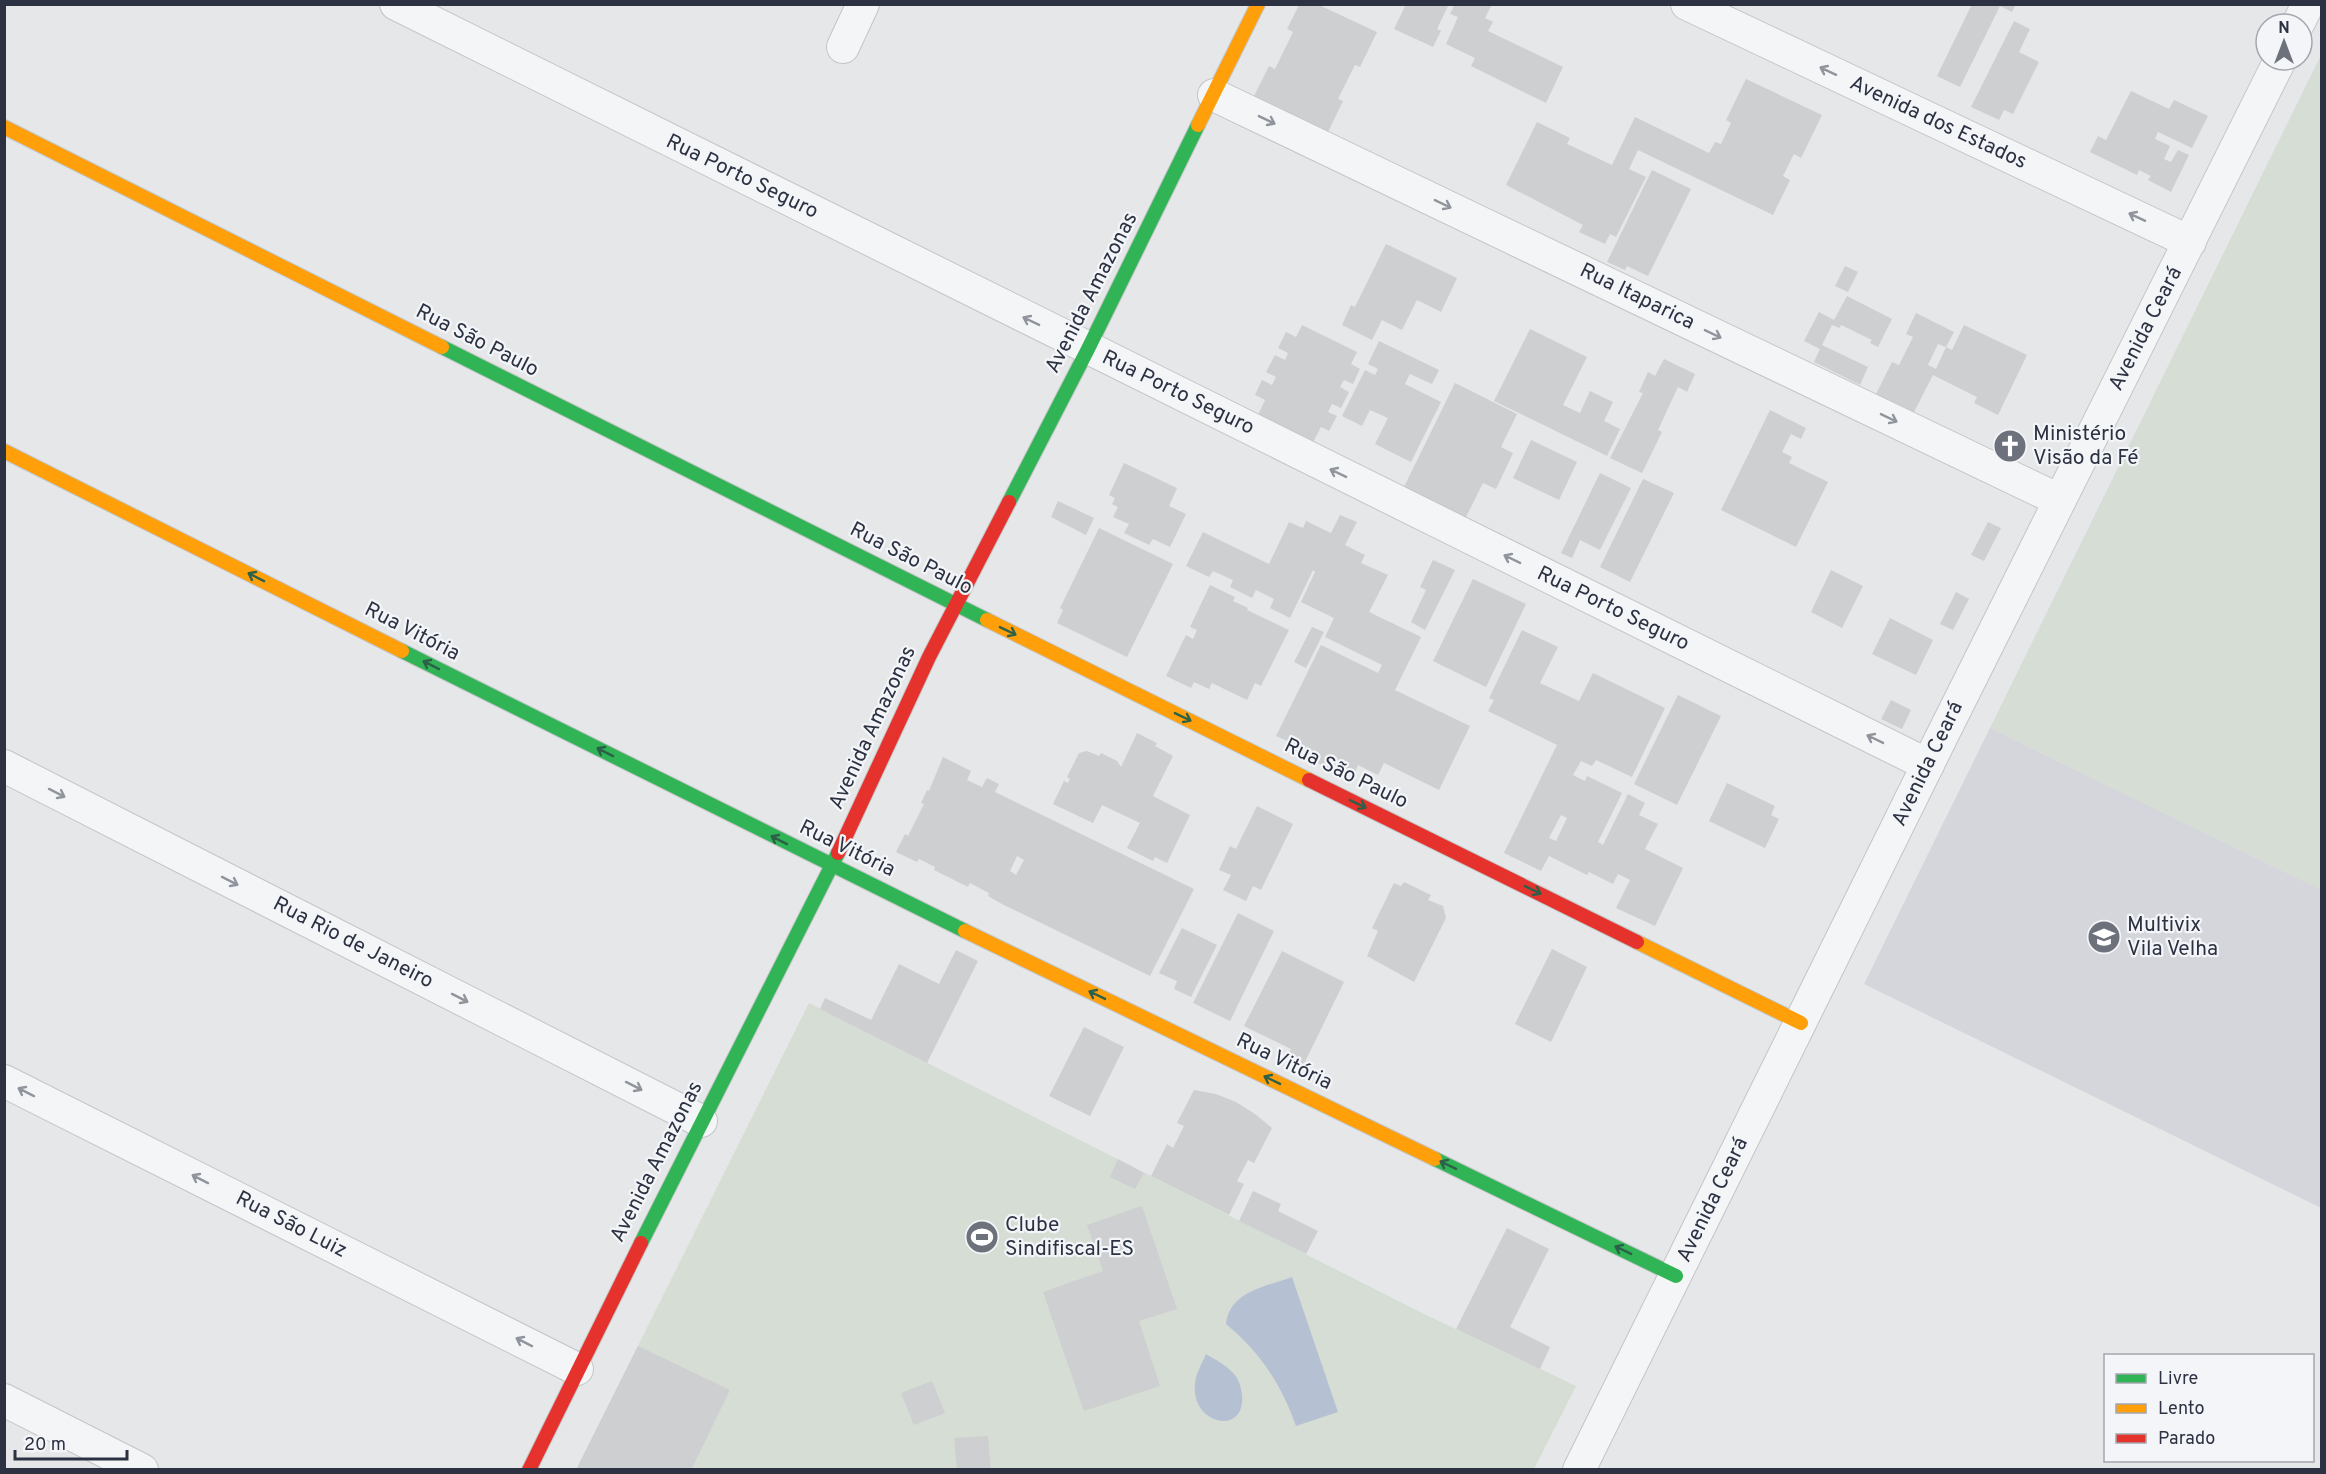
<svg xmlns="http://www.w3.org/2000/svg" width="2326" height="1474" font-family="Overpass,sans-serif">
<rect width="100%" height="100%" fill="#e5e7e9"/>
<path fill="#d4d6dc" d="M1990 728 2322 890 2321 1208 1864 984Z"/>
<path fill="#d5ddd5" d="M2321 55V890L1990 728Z
M809 1003 1420 1312 1576 1386 1534 1469 576 1470Z"/>
<path fill="#b5c1d3" d="M1292 1277 1338 1412 1296 1426C1281 1384 1260 1352 1226 1324 1230 1291 1265 1287 1292 1277Z
M1206 1354C1216 1360 1226 1365 1233 1373 1239 1379 1241 1387 1242 1395 1246 1436 1191 1425 1195 1385 1195 1374 1202 1364 1206 1354Z"/>
<path fill="#cdcfd1" fill-rule="evenodd" d="M1406 4H1449L1437 29 1441 31 1433 47 1394 29Z
M1455 4H1492L1485 18 1493 22 1488 31 1563 67 1546 103 1471 66 1475 58 1446 44 1458 17 1450 14Z
M1972 4H2016L2012 12 2000 6 1960 87 1937 76Z
M1299 5H1319L1377 32 1360 67 1355 65 1338 99 1343 101 1328 132 1254 96 1269 66 1275 69 1293 32 1287 29Z
M2014 21 2030 29 2019 52 2039 62 2013 114 2004 110 1999 120 1971 107Z
M1746 79 1822 115 1801 158 1794 154 1783 176 1790 180 1773 215 1638 150 1629 169 1646 177 1616 237 1610 234 1605 244 1579 232 1583 225 1506 185 1537 122 1570 138 1567 144 1612 165 1635 117 1709 153 1715 142 1721 144 1731 123 1726 120Z
M2131 91 2169 109 2174 100 2208 116 2192 148 2158 132 2155 139 2170 146 2164 159 2171 162 2178 150 2189 155 2171 192 2148 180 2151 176 2139 170 2137 175 2090 152 2098 136 2106 140Z
M1652 170 1691 189 1648 276 1627 266 1625 270 1607 262Z
M1386 244 1457 278 1441 312 1417 300 1402 330 1382 320 1372 340 1342 325 1351 305 1355 307Z
M1845 266 1858 272 1848 292 1835 286Z
M1847 296 1892 319 1878 347 1870 343 1872 340 1841 325 1840 328 1832 325 1822 345 1868 367 1860 385 1814 362 1820 349 1804 341 1819 312 1834 320Z
M1916 313 1954 332 1946 347 1938 344 1928 365 1936 369 1946 347 1952 350 1964 325 2027 355 1998 415 1974 403 1977 397 1933 375 1914 412 1897 404 1895 408 1874 398 1892 362 1899 365 1913 337 1906 334Z
M1302 325 1357 352 1351 364 1360 369 1353 384 1344 380 1340 387 1349 392 1341 408 1332 404 1328 412 1337 416 1329 431 1321 427 1313 442 1258 415 1265 400 1255 395 1262 380 1272 385 1276 377 1266 372 1275 355 1285 360 1288 353 1278 348 1286 332 1296 337Z
M1530 329 1587 357 1563 405 1580 413 1590 391 1613 402 1604 421 1620 429 1607 456 1494 401Z
M1379 341 1439 370 1432 384 1410 374 1405 384 1441 402 1411 462 1375 444 1388 418 1370 410 1362 426 1342 416 1365 370 1375 375 1378 369 1368 364Z
M1664 359 1695 374 1687 392 1678 387 1658 430 1662 432 1642 473 1610 458 1643 393 1639 392 1648 372 1655 376Z
M1455 383 1517 414 1501 447 1513 453 1496 489 1483 483 1466 517 1404 487Z
M1770 410 1806 428 1801 439 1791 434 1782 452 1792 457 1789 463 1828 482 1796 547 1721 510Z
M1531 440 1577 462 1559 500 1513 478Z
M1124 463 1177 488 1169 506 1186 514 1170 547 1153 539 1149 545 1124 533 1129 524 1113 517 1118 507 1112 504 1115 498 1109 495Z
M1600 473 1631 488 1600 550 1580 540 1572 558 1561 553Z
M1643 479 1674 493 1630 582 1600 567Z
M1058 501 1094 518 1086 535 1051 517Z
M1340 515 1357 522 1345 545 1365 555 1361 563 1388 575 1369 612 1421 637 1395 690 1470 726 1439 790 1384 763 1378 775 1358 765 1355 773 1334 764 1332 770 1311 760 1314 753 1276 736 1321 645 1378 673 1382 665 1325 637 1334 618 1301 602 1315 572 1313 570 1290 618 1270 608 1274 599 1256 590 1252 598 1230 587 1233 580 1213 571 1209 577 1186 566 1203 532 1269 564 1289 522 1303 528 1306 521 1331 533Z
M1988 522 2001 528 1984 561 1971 555Z
M1099 528 1173 564 1127 657 1057 623 1063 610 1060 608Z
M1433 560 1455 570 1425 630 1411 622 1426 590 1420 587Z
M1831 570 1863 586 1842 628 1811 612Z
M1473 579 1526 604 1486 687 1433 661Z
M1210 585 1235 597 1233 601 1248 608 1247 610 1289 630 1261 686 1255 683 1247 700 1212 683 1209 689 1194 682 1191 688 1166 676 1186 635 1193 639 1197 630 1190 627Z
M1956 592 1969 599 1953 630 1940 624Z
M1890 618 1933 640 1916 675 1872 654Z
M1312 627 1324 632 1306 668 1294 662Z
M1522 630 1558 647 1540 683 1579 701 1593 673 1665 708 1632 777 1596 760 1592 766 1581 761 1573 775 1585 781 1587 776 1622 793 1598 842 1603 845 1628 794 1645 803 1639 815 1658 824 1645 849 1683 868 1655 926 1616 908 1630 880 1618 874 1613 884 1589 872 1587 875 1549 856 1541 871 1504 853 1557 745 1488 711 1494 700 1489 698ZM1561 815 1567 818 1556 841 1549 838Z
M1678 695 1721 716 1677 805 1634 784Z
M1891 700 1911 710 1902 729 1881 719Z
M1137 733 1157 743 1155 746 1173 756 1153 796 1190 815 1167 863 1155 857 1153 861 1127 848 1140 823 1102 805 1093 823 1053 804 1064 781 1068 783 1070 779 1067 777 1079 753 1087 751 1099 756 1101 753 1117 761 1121 767Z
M943 757 971 771 967 780 982 787 987 778 999 784 995 792 1194 889 1150 976 1002 904 988 896 989 893 970 883 968 887 934 870 935 867 919 859 917 862 896 852 905 834 908 836 924 804 921 803 927 790 929 791ZM1017 856 1024 860 1016 875 1010 871Z
M1727 783 1775 806 1771 815 1779 819 1765 848 1709 821Z
M1257 806 1293 824 1261 890 1253 886 1246 901 1223 890 1231 875 1219 870 1230 846 1236 849Z
M1404 882 1431 895 1428 900 1443 906 1446 918 1414 982 1367 956 1378 931 1372 928 1394 883 1401 886Z
M1238 913 1274 931 1230 1021 1193 1003Z
M1182 928 1217 945 1191 997 1174 989 1177 981 1159 973Z
M1552 949 1587 967 1551 1042 1515 1024Z
M956 950 978 961 927 1063 820 1009 825 998 871 1020 899 964 939 984Z
M1282 951 1344 982 1302 1068 1286 1059 1291 1049 1244 1026Z
M1084 1027 1124 1047 1090 1116 1049 1096Z
M1194 1090 1216 1094 1236 1102 1255 1114 1272 1128 1254 1163 1248 1160 1237 1181 1244 1184 1229 1215 1151 1176 1167 1144 1173 1148 1184 1126 1177 1123Z
M1118 1159 1144 1173 1135 1189 1110 1177Z
M1253 1191 1281 1204 1278 1211 1318 1231 1306 1254 1239 1221Z
M1142 1206 1177 1309 1139 1321 1160 1386 1084 1411 1043 1292 1103 1271 1087 1225Z
M1507 1228 1549 1249 1510 1327 1550 1347 1540 1369 1456 1329Z
M638 1346 730 1390 691 1470H576Z
M932 1381 945 1413 914 1425 901 1393Z
M988 1436 991 1470H957L954 1438Z"/>
<g fill="none" stroke-linecap="round" stroke-linejoin="round">
<g stroke="#c3c5c7" stroke-width="34">
<path id="street" d="M396 4 1928 765
M1687 4 2190 242
M2298 24 2308 4
M843 47 863 4
M1214 95 2059 500
M4 766 701 1121
M4 1081 577 1369
M4 1400 142 1470
M1579 1470 1941 738 2280 60"/>
</g>
<g stroke="#c3c5c7" stroke-width="16">
<path id="fast" d="M442 347 987 620
M1009 502 1088 349 1198 125
M402 651 965 931
M1435 1159 1676 1276
M641 1243 838 853"/>
</g>
<g stroke="#c3c5c7" stroke-width="16">
<path id="slow" d="M1198 125 1258 4
M4 127 442 347
M4 451 402 651
M987 620 1309 780
M965 931 1435 1159
M1637 942 1801 1023"/>
</g>
<g stroke="#c3c5c7" stroke-width="16">
<path id="jam" d="M1309 780 1637 942
M838 853 929 657 1009 502
M529 1470 641 1243"/>
</g>
<use href="#street" stroke="#f4f5f6" stroke-width="32"/>
<use href="#fast" stroke="#30b455" stroke-width="14"/>
<use href="#slow" stroke="#ff9f0a" stroke-width="14"/>
<use href="#jam" stroke="#e5322d" stroke-width="14"/>
</g>
<defs><path id="oneway-shaft" d="M-6 0H5M1.5-3L5.5 0L1.5 3" fill="none" stroke-width="1.6" stroke-linecap="round" stroke-linejoin="round" transform="scale(1.5)"/></defs>
<g stroke="#90949c">
<use href="#oneway-shaft" transform="translate(1828 71) rotate(-155)"/>
<use href="#oneway-shaft" transform="translate(1267 120) rotate(26)"/>
<use href="#oneway-shaft" transform="translate(1443 204) rotate(26)"/>
<use href="#oneway-shaft" transform="translate(2137 217) rotate(-155)"/>
<use href="#oneway-shaft" transform="translate(1031 321) rotate(-154)"/>
<use href="#oneway-shaft" transform="translate(1713 334) rotate(26)"/>
<use href="#oneway-shaft" transform="translate(1889 418) rotate(26)"/>
<use href="#oneway-shaft" transform="translate(1338 473) rotate(-154)"/>
<use href="#oneway-shaft" transform="translate(1512 559) rotate(-154)"/>
<use href="#oneway-shaft" transform="translate(1875 739) rotate(-154)"/>
<use href="#oneway-shaft" transform="translate(57 793) rotate(27)"/>
<use href="#oneway-shaft" transform="translate(230 881) rotate(27)"/>
<use href="#oneway-shaft" transform="translate(460 998) rotate(27)"/>
<use href="#oneway-shaft" transform="translate(634 1086) rotate(27)"/>
<use href="#oneway-shaft" transform="translate(26 1092) rotate(-153)"/>
<use href="#oneway-shaft" transform="translate(200 1179) rotate(-153)"/>
<use href="#oneway-shaft" transform="translate(524 1342) rotate(-153)"/>
</g>
<g stroke="#2d6049">
<use href="#oneway-shaft" transform="translate(256 577) rotate(-153)"/>
<use href="#oneway-shaft" transform="translate(1008 631) rotate(26)"/>
<use href="#oneway-shaft" transform="translate(431 665) rotate(-153)"/>
<use href="#oneway-shaft" transform="translate(1183 717) rotate(26)"/>
<use href="#oneway-shaft" transform="translate(605 752) rotate(-153)"/>
<use href="#oneway-shaft" transform="translate(1358 804) rotate(26)"/>
<use href="#oneway-shaft" transform="translate(779 840) rotate(-153)"/>
<use href="#oneway-shaft" transform="translate(1533 890) rotate(26)"/>
<use href="#oneway-shaft" transform="translate(1097 995) rotate(-154)"/>
<use href="#oneway-shaft" transform="translate(1272 1080) rotate(-154)"/>
<use href="#oneway-shaft" transform="translate(1448 1165) rotate(-154)"/>
<use href="#oneway-shaft" transform="translate(1623 1250) rotate(-154)"/>
</g>
<defs>
<g id="church-disc" transform="scale(1.725)"><circle r="9.5" fill="#6d717c" stroke="#f3f5f8"/><path d="M-1.2-6h2.4v3.5h3.3v2.4h-3.3V6h-2.4V-.1h-3.3v-2.4h3.3Z" fill="#fff"/></g>
<g id="university-disc" transform="scale(1.725)"><circle r="9.5" fill="#6d717c" stroke="#f3f5f8"/><path d="M0-5L7-2L0 1L-7-2ZM-4 1L0 2.5L4 1V4Q0 6-4 4Z" fill="#fff"/></g>
<g id="stadium-disc" transform="scale(1.725)"><circle r="9.5" fill="#6d717c" stroke="#f3f5f8"/><path d="M0-5a6.5 5 0 1 0 0 10a6.5 5 0 1 0 0-10ZM-3.5-1.8h7v3.6h-7Z" fill="#fff"/></g>
</defs>
<g fill-rule="evenodd">
<use href="#church-disc" x="2010" y="446"/>
<use href="#university-disc" x="2104" y="937"/>
<use href="#stadium-disc" x="982" y="1237"/>
</g>
<g text-anchor="middle" dominant-baseline="central" stroke-width="4.5" stroke-linejoin="round" paint-order="stroke">
<g font-size="21" fill="#2c3242" stroke="#f3f5f8">
<text transform="translate(1938 123) rotate(25)">Avenida dos Estados</text>
<text transform="translate(742 177) rotate(26)">Rua Porto Seguro</text>
<text transform="translate(1092 293) rotate(-63)">Avenida Amazonas</text>
<text transform="translate(1637 297) rotate(26)">Rua Itaparica</text>
<text transform="translate(2146 329) rotate(-63)">Avenida Ceará</text>
<text transform="translate(477 341) rotate(27)">Rua São Paulo</text>
<text transform="translate(1178 393) rotate(26)">Rua Porto Seguro</text>
<text transform="translate(911 559) rotate(27)">Rua São Paulo</text>
<text transform="translate(1613 609) rotate(26)">Rua Porto Seguro</text>
<text transform="translate(412 632) rotate(27)">Rua Vitória</text>
<text transform="translate(873 728) rotate(-65)">Avenida Amazonas</text>
<text transform="translate(1928 764) rotate(-64)">Avenida Ceará</text>
<text transform="translate(1346 774) rotate(26)">Rua São Paulo</text>
<text transform="translate(847 849) rotate(26)">Rua Vitória</text>
<text transform="translate(353 943) rotate(27)">Rua Rio de Janeiro</text>
<text transform="translate(1284 1062) rotate(26)">Rua Vitória</text>
<text transform="translate(657 1162) rotate(-63)">Avenida Amazonas</text>
<text transform="translate(1713 1200) rotate(-64)">Avenida Ceará</text>
<text transform="translate(291 1225) rotate(27)">Rua São Luiz</text>
</g>
<g font-size="21" fill="#2c3242" stroke="#f3f5f8" text-anchor="start">
<text x="2033" y="434">Ministério<tspan x="2033" dy="24">Visão da Fé</tspan></text>
<text x="2127" y="925">Multivix<tspan x="2127" dy="24">Vila Velha</tspan></text>
<text x="1005" y="1225">Clube<tspan x="1005" dy="24">Sindifiscal-ES</tspan></text>
</g>
</g>
<rect width="2326" height="1474" fill="none" stroke="#2c3242" stroke-width="12"/>
<rect x="2104" y="1354" width="210" height="108" fill="#f3f5f8" stroke="#a3a7af" stroke-width="1.5"/>
<rect x="2116" y="1374" width="30" height="9" fill="#30b455" stroke="#a3a7af" stroke-width="1.5"/>
<text x="2158" y="1384" font-size="18" fill="#2c3242">Livre</text>
<rect x="2116" y="1404" width="30" height="9" fill="#ff9f0a" stroke="#a3a7af" stroke-width="1.5"/>
<text x="2158" y="1414" font-size="18" fill="#2c3242">Lento</text>
<rect x="2116" y="1434" width="30" height="9" fill="#e5322d" stroke="#a3a7af" stroke-width="1.5"/>
<text x="2158" y="1444" font-size="18" fill="#2c3242">Parado</text>
<g transform="translate(2284 42)"><circle r="28" fill="#f3f5f8" stroke="#a3a7af" stroke-width="1.5"/>
<path d="M0-4.5L10 22L0 15L-10 22Z" fill="#6d717c"/>
<text y="-9" font-size="16" font-weight="bold" text-anchor="middle" fill="#2c3242">N</text>
</g>
<path d="M15 1450v9h112v-9" fill="none" stroke="#2c3242" stroke-width="3"/>
<text x="24" y="1450" font-size="18" fill="#2c3242" stroke="#f3f5f8" stroke-width="4.5" paint-order="stroke">20 m</text>
</svg>
